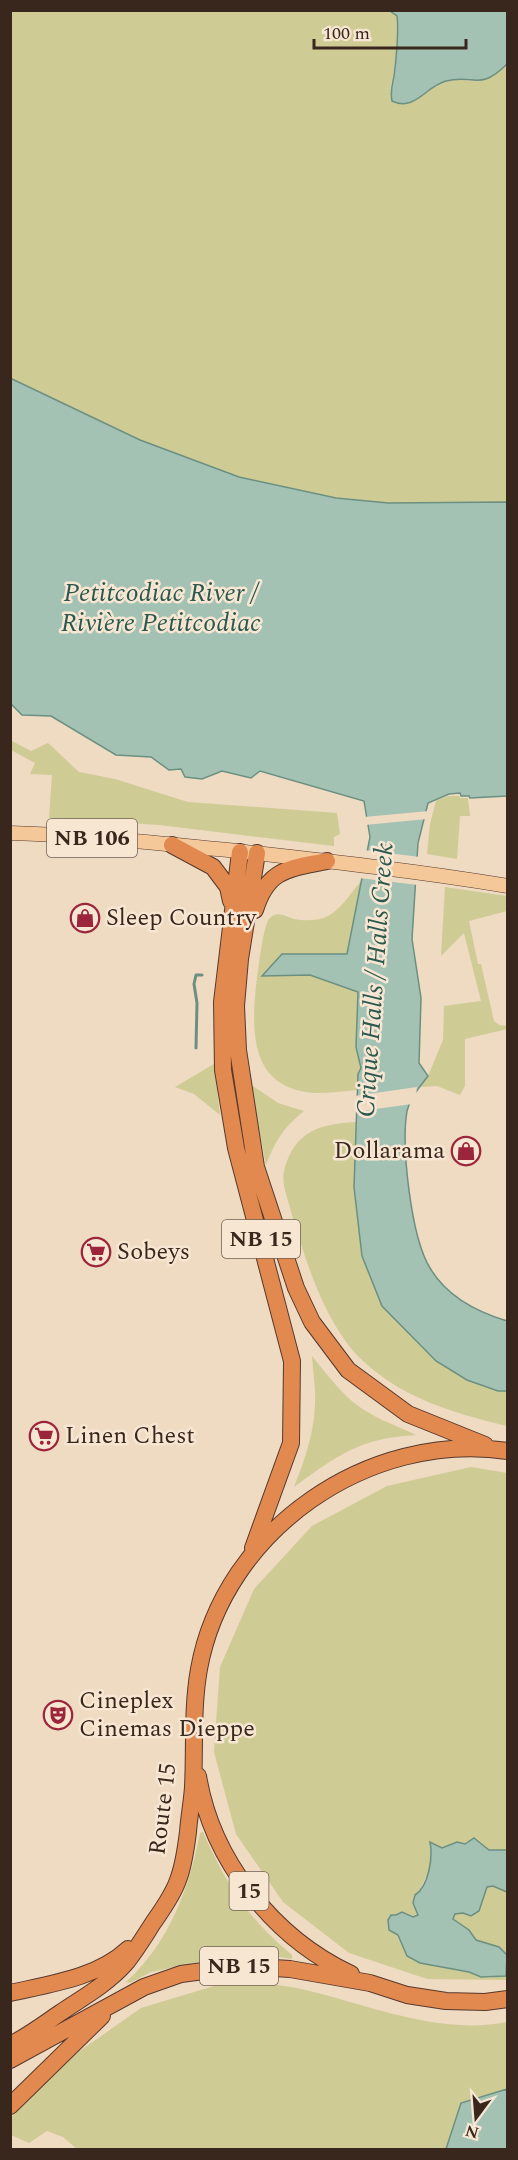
<svg xmlns="http://www.w3.org/2000/svg" width="518" height="2160" font-family="Spectral,serif">
<rect width="100%" height="100%" fill="#efdac2"/>
<path fill="#cecb95" d="M331 10 390 11 397 16C399 36 395 70 390 89L427 93 443 81 454 79 470 81 507 63V502L388 503 336 498 239 477 140 440 11 378 10 11Z
M10 740 31 751 48 743 79 772 115 779 188 802 337 813 340 834 334 837V846L159 825 49 818 52 775 30 774 35 763 11 750Z
M448 796H459L460 798H468L470 816H460L457 859 427 854 430 824 436 801Z
M361 881 347 954H282L263 975H310L358 992 356 1047 361 1068 358 1074 357 1090C344 1091 330 1093 316 1093 248 1089 251 1029 257 977 259 966 263 927 269 919 277 910 285 916 294 919 304 921 317 921 326 917 340 911 351 893 361 881Z
M445 887 507 896V911L469 921 478 964H481L494 1021 499 1025 507 1026V1029L465 1039V1086L460 1095 437 1086 420 1087 428 1076 443 1040 444 1006 481 1001 464 933 441 956Z
M214 1064 220 1115 194 1094 175 1087Z
M250 1084 278 1103 304 1111C284 1127 275 1141 266 1165Z
M356 1122 354 1187 362 1256 382 1306 498 1391H507V1426C453 1413 401 1398 360 1358 325 1323 306 1262 292 1215 289 1202 281 1184 284 1171 294 1131 320 1124 356 1122Z
M312 1356C325 1372 337 1388 353 1402 371 1417 395 1425 416 1435 404 1436 391 1437 379 1440 347 1447 320 1468 294 1487 305 1460 314 1433 315 1404 316 1388 313 1372 312 1356Z
M471 1467 507 1473V1850C501 1850 493 1851 487 1850 471 1847 457 1839 442 1848L437 1847 432 1850 430 1869 413 1903 418 1915 417 1917 402 1912 398 1935 407 1956 420 1963 469 1972 481 1977 490 1978 507 1975V1980L427 1979 349 1953 283 1902 236 1834 214 1752 220 1667 254 1589 312 1526 387 1486Z
M203 1832C227 1886 247 1917 292 1955V1959L266 1955 229 1956 151 1972 130 1983 126 1982C169 1943 189 1889 200 1833Z
M493 1885 507 1892V1955L499 1947 476 1940 469 1930 453 1919 455 1914 463 1913 487 1887Z
M224 1983C248 1984 274 1983 297 1988 365 2003 437 2036 507 2022V2089L461 2103 446 2149H77L63 2137 47 2131 29 2143 11 2135 10 2119 67 2060 141 2008Z"/>
<path fill="#a4c2b4" stroke="#6b9081" stroke-width="1.5" d="M390 11H507V64C479 92 475 74 446 81 426 86 415 112 392 101 390 91 392 86 394 76 396 62 399 30 397 16Z
M10 378 140 440 239 477 336 498 388 503 507 502V796L470 798 469 796H461L460 793 449 794 428 803 418 843 412 939 421 998 419 1063 428 1076C420 1087 410 1097 407 1111 401 1147 411 1237 430 1268 447 1297 477 1312 507 1321V1391H498L467 1380 436 1361 382 1306 362 1256 354 1187 358 1074 361 1068 356 1047 358 992 310 975 262 976 282 954H347L370 837 364 801 260 771 251 778 222 771 202 779 185 777 181 769 169 770 151 757 116 755 51 716 22 715 11 704Z
M474 1838 489 1850H507V1892L493 1886 487 1887 479 1911 471 1916 463 1913 455 1914 453 1919 469 1930 476 1940 499 1947 507 1955 506 1976 481 1977 469 1972 420 1963 407 1956 398 1935 389 1930 388 1920 391 1915H396L402 1912 413 1917 418 1915 413 1903 415 1895C429 1886 433 1857 430 1842L442 1848 457 1842 465 1844Z
M507 2089V2149H446L461 2103Z"/>
<path fill="#efdac2" d="M429 811 427 819 365 825 364 817Z
M364 850 420 857 418 885 359 878Z
M417 1087 416 1096 412 1104 354 1112V1096Z"/>
<g fill="none" stroke-linecap="round" stroke-linejoin="round">
<path stroke="#6b9081" stroke-width="3" d="M196 1048 197 1003 194 984 196 975H202"/>
<g stroke="#57392d" stroke-width="15">
<path id="primary" d="M10 833C86 835 162 844 237 851 327 861 418 871 508 886"/>
</g>
<g stroke="#57392d" stroke-width="18">
<path id="highway" d="M172 845 213 867 228 887 231 901
M240 852 222 1002 223 1070 236 1148 292 1361 291 1443 253 1548
M257 853 240 959 236 1006 238 1050 256 1167 296 1288 312 1322 348 1370 408 1414 485 1445
M255 910C268 868 289 869 327 861
M198 1776C212 1861 274 1938 351 1974
M10 1993C50 1984 97 1978 128 1949
M10 2045C28 2036 44 2024 60 2013 82 1998 106 1985 125 1964 135 1952 144 1937 153 1923 162 1910 173 1895 178 1880 184 1865 186 1847 188 1832 189 1817 192 1802 193 1787 195 1747 192 1708 199 1669 224 1530 369 1430 508 1451
M10 2060 144 1987 181 1974 241 1966 290 1969 370 1983 407 1995 446 2001 485 2002 508 1999
M10 2106 102 2016"/>
</g>
<use href="#primary" stroke="#f4c898" stroke-width="14"/>
<use href="#highway" stroke="#e2894f" stroke-width="16"/>
</g>
<defs>
<g id="shop-ring" transform="scale(1.5)"><circle r="9.5" fill="#f7e6d2" stroke="#9b263b" stroke-width="1.5"/><path d="M-5-2.5h2.3a2.7 3.5 0 0 1 5.4 0H5L5.5 6h-11ZM-1.5-2.5h3a1.5 2.3 0 0 0-3 0Z" fill="#9b263b"/></g>
<g id="supermarket-ring" transform="scale(1.5)"><circle r="9.5" fill="#f7e6d2" stroke="#9b263b" stroke-width="1.5"/><path d="M-6-5.5h2.5l.6 2H6L4.5 2H-2.5L-4.4-4H-6ZM-1.5 3.2a1.3 1.3 0 1 0 .1 0ZM3 3.2a1.3 1.3 0 1 0 .1 0Z" fill="#9b263b"/></g>
<g id="theatre-ring" transform="scale(1.5)"><circle r="9.5" fill="#f7e6d2" stroke="#9b263b" stroke-width="1.5"/><path d="M-5-5.5Q0-4 5-5.5V0Q5 5 0 6Q-5 5-5 0ZM-3.3-2.5H-1v1.5H-3.3ZM1-2.5H3.3v1.5H1ZM-2.8 1Q0 5.5 2.8 1Z" fill="#9b263b"/></g>
</defs>
<g fill-rule="evenodd">
<use href="#shop-ring" x="85" y="918"/>
<use href="#shop-ring" x="466" y="1151"/>
<use href="#supermarket-ring" x="96" y="1252"/>
<use href="#supermarket-ring" x="44" y="1436"/>
<use href="#theatre-ring" x="58" y="1715"/>
</g>
<g text-anchor="middle" dominant-baseline="central" stroke-width="5" stroke-linejoin="round" paint-order="stroke">
<g fill="#f7e6d2" stroke="#726053" stroke-width="1.5">
<rect x="47" y="819" width="90" height="38" rx="4.5"/>
<rect x="222" y="1220" width="78" height="38" rx="4.5"/>
<rect x="229.5" y="1872" width="39" height="38" rx="4.5"/>
<rect x="200" y="1947" width="78" height="38" rx="4.5"/>
</g>
<g font-size="22" font-weight="bold" fill="#39261d">
<text x="92" y="838">NB 106</text>
<text x="261" y="1239">NB 15</text>
<text x="249" y="1891">15</text>
<text x="239" y="1966">NB 15</text>
</g>
<g font-size="24" fill="#39261d" stroke="#f7e6d2" text-anchor="start">
<text x="106" y="918">Sleep Country</text>
<text x="445" y="1151" text-anchor="end">Dollarama</text>
<text x="117" y="1252">Sobeys</text>
<text x="65" y="1436">Linen Chest</text>
<text x="79" y="1701">Cineplex<tspan x="79" dy="28">Cinemas Dieppe</tspan></text>
</g>
<g font-size="24" fill="#39261d" stroke="#f7e6d2">
<text transform="translate(163 1809) rotate(-83)">Route 15</text>
</g>
<g font-size="26" font-style="italic" fill="#2c594f" stroke="#f7e6d2">
<text x="161" y="593">Petitcodiac River /<tspan x="161" dy="30">Rivière Petitcodiac</tspan></text>
<text transform="translate(375 980) rotate(-86)">Crique Halls / Halls Creek</text>
</g>
</g>
<rect width="518" height="2160" fill="none" stroke="#39261d" stroke-width="24"/>
<g transform="translate(476 2118) rotate(196)" stroke="#f7e6d2" stroke-width="4.5" paint-order="stroke">
<path d="M0-4.5L10 22L0 15L-10 22Z" fill="#39261d"/>
<text y="-9" font-size="16" font-weight="bold" text-anchor="middle" fill="#39261d">N</text>
</g>
<path d="M314 39v9h152v-9" fill="none" stroke="#39261d" stroke-width="3"/>
<text x="323" y="39" font-size="18" fill="#39261d" stroke="#f7e6d2" stroke-width="4.5" paint-order="stroke">100 m</text>
</svg>
